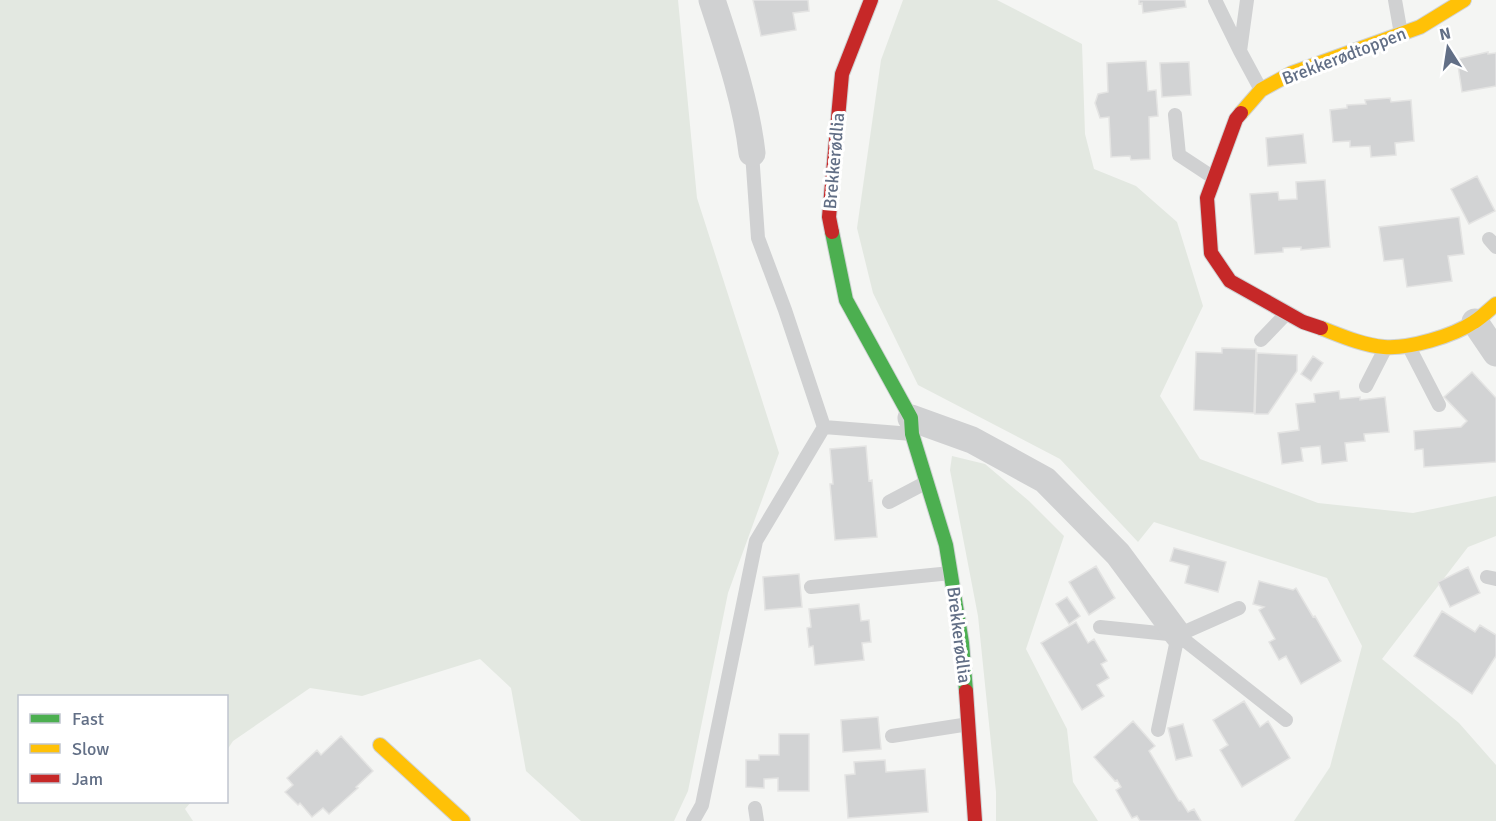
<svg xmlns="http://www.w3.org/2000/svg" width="1496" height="821" font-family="Signika,sans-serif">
<rect width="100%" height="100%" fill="#f4f5f3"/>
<path fill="#e3e8e1" d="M0 0H678L697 198 779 453 728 593 688 791 674 821H581L526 771 511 688 480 659 362 696 310 688 233 741 227 750 226 696H20V802H191L185 809 193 821H0Z
M903 0H997L1082 44 1085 134 1094 169 1136 186 1177 222 1203 306 1160 396 1200 459 1318 503 1413 513 1496 496V536L1468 547 1382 659 1459 723 1496 765V821H1294L1330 767 1362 646 1327 578 1154 522 1138 542 1060 459 918 385 873 293 857 228 881 60Z
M952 456 985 464 1029 501 1064 536 1026 649 1067 729 1073 782 1098 821H996V792L978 616 950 470Z"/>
<path fill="#d2d3d4" stroke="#e4e4e3" stroke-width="1.5" d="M753 0H808L809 11 793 13 796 30 761 36Z
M1139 0H1185L1186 7 1143 13 1142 3 1139 4Z
M1488 52V54L1496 53V86L1462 92 1457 59Z
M1146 61 1148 91 1156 90 1158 116 1149 117 1150 159 1131 160 1130 156 1111 157 1109 117 1100 118 1095 103 1098 94 1108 92 1107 63Z
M1189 62 1191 95 1162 97 1160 63Z
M1390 98 1391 102 1411 100 1414 141 1395 143 1396 155 1371 157 1370 146 1350 147V141L1333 142 1330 110 1347 108V105L1366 104 1365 100Z
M1303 134 1306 163 1268 166 1266 138Z
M1477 176 1495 211 1469 224 1451 189Z
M1325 180 1330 247 1301 250V247L1283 248V252L1255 254 1250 194 1278 192 1279 200 1297 199 1296 182Z
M1459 217 1464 254 1448 256 1452 281 1407 287 1403 259 1384 261 1379 227Z
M1222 348 1256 349 1254 413 1194 410 1196 352 1222 353Z
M1257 353 1297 355V371L1268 414H1255Z
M1313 356 1323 363 1311 381 1301 374Z
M1472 372 1496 398V462L1424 467 1423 449 1415 450 1414 431 1461 427 1467 421 1444 397Z
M1339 391 1340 399 1360 397V400L1385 397 1389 432 1364 434 1365 441 1345 443 1347 461 1322 464 1320 446 1301 448 1303 461 1282 464 1278 433 1299 430 1296 404 1315 402 1314 394Z
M866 446 869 481 872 480 877 537 835 540 830 484H833L830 449Z
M1174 548 1226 562 1218 592 1185 583 1189 566 1170 561Z
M1096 566 1115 598 1089 615 1069 582Z
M1468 567 1480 593 1450 607 1438 582Z
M799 574 802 607 765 610 763 577Z
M1259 581 1293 590 1296 588 1313 617 1315 616 1341 661 1301 684 1286 656 1279 660 1269 642 1275 639 1259 610 1264 607 1253 604Z
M1067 597 1080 616 1069 624 1056 604Z
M859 604 861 621 869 620 871 642 862 643 864 660 815 665 813 646 809 647 807 628 811 627 809 609Z
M1442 611 1475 632 1480 625 1496 635V656L1472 694 1414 656Z
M1076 622 1088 643 1094 639 1107 661 1101 664 1109 678 1097 685 1104 696 1082 710 1041 643Z
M1244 701 1260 727 1268 721 1290 758 1242 787 1220 750 1228 745 1213 720Z
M878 717 881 749 843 752 841 720Z
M1133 721 1155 746 1149 751 1179 801H1181L1188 812 1194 809 1201 821H1140L1137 816 1132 818 1116 790 1121 787 1117 780 1115 781 1094 757Z
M1183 724 1192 756 1176 760 1168 728Z
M779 734H809V791H778V778L764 779V788L746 787V760H759V755H779Z
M341 736 373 771 356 787 358 788 329 814 323 808 312 817 300 803 298 805 285 792 293 785 287 778 317 750 321 755Z
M885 760 886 772 925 769 928 812 848 818 845 775 855 774 854 762Z"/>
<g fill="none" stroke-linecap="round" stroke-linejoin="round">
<g stroke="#d0d3d4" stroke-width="16">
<path id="fast" d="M832 232 846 300 911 418 912 434 946 545 962 643 966 691"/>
</g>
<g stroke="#d0d3d4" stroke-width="16">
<path id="slow" d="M1241 113 1261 90 1292 73 1420 27 1464 0
M1321 328C1342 336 1362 345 1384 347 1409 349 1453 336 1474 322 1482 317 1489 310 1496 304
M380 745 463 821"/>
</g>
<g stroke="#d0d3d4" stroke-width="16">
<path id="jam" d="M1241 113 1236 119 1207 198 1211 253 1230 281 1303 322 1321 328
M832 232 829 217 842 74 871 0
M966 691 975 821"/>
</g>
<path stroke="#d0d1d2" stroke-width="14" d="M1215 0 1240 51 1261 90
M1395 0 1401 34
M1240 51 1247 0
M1175 115 1179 155 1214 178
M752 153 758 238 785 310 824 427
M1489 239 1496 247
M1261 340 1287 313
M1408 345 1439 405
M1366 386 1386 347
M889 502 927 482
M1487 577 1496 579
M811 587 951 573
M1100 627 1178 635 1239 608
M1178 635 1286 720
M1158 730 1178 635
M892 736 969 724
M755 808 757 821
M693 821 702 805 756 541 824 427 912 434"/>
<path stroke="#d0d1d2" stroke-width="27" d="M712 0C728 49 746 101 752 153
M1475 322 1496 353
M911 418 972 440 1045 480 1118 554 1178 635"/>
<use href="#fast" stroke="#4caf50" stroke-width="14"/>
<use href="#slow" stroke="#ffc107" stroke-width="14"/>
<use href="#jam" stroke="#c62828" stroke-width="14"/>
</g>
<g text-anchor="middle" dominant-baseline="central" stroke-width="6" stroke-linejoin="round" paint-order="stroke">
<g font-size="18" fill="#626f86" stroke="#fff">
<text transform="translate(1344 56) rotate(-21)">Brekkerødtoppen</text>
<text transform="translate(834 161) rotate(-85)">Brekkerødlia</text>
<text transform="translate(959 635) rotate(83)">Brekkerødlia</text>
</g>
</g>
<rect x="18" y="695" width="210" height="108" fill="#ffffff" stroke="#c0c5cf" stroke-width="1.5"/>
<rect x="30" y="714" width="30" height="9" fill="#4caf50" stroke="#c0c5cf" stroke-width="1.5"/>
<text x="72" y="725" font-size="18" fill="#626f86">Fast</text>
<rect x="30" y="744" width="30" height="9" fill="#ffc107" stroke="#c0c5cf" stroke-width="1.5"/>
<text x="72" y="755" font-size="18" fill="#626f86">Slow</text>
<rect x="30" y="774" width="30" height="9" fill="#c62828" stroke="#c0c5cf" stroke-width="1.5"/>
<text x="72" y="785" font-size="18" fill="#626f86">Jam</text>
<g transform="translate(1448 48) rotate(348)" stroke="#ffffff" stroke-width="4.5" paint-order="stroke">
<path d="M0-4.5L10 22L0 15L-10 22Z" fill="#626f86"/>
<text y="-9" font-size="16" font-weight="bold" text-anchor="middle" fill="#626f86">N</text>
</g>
</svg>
